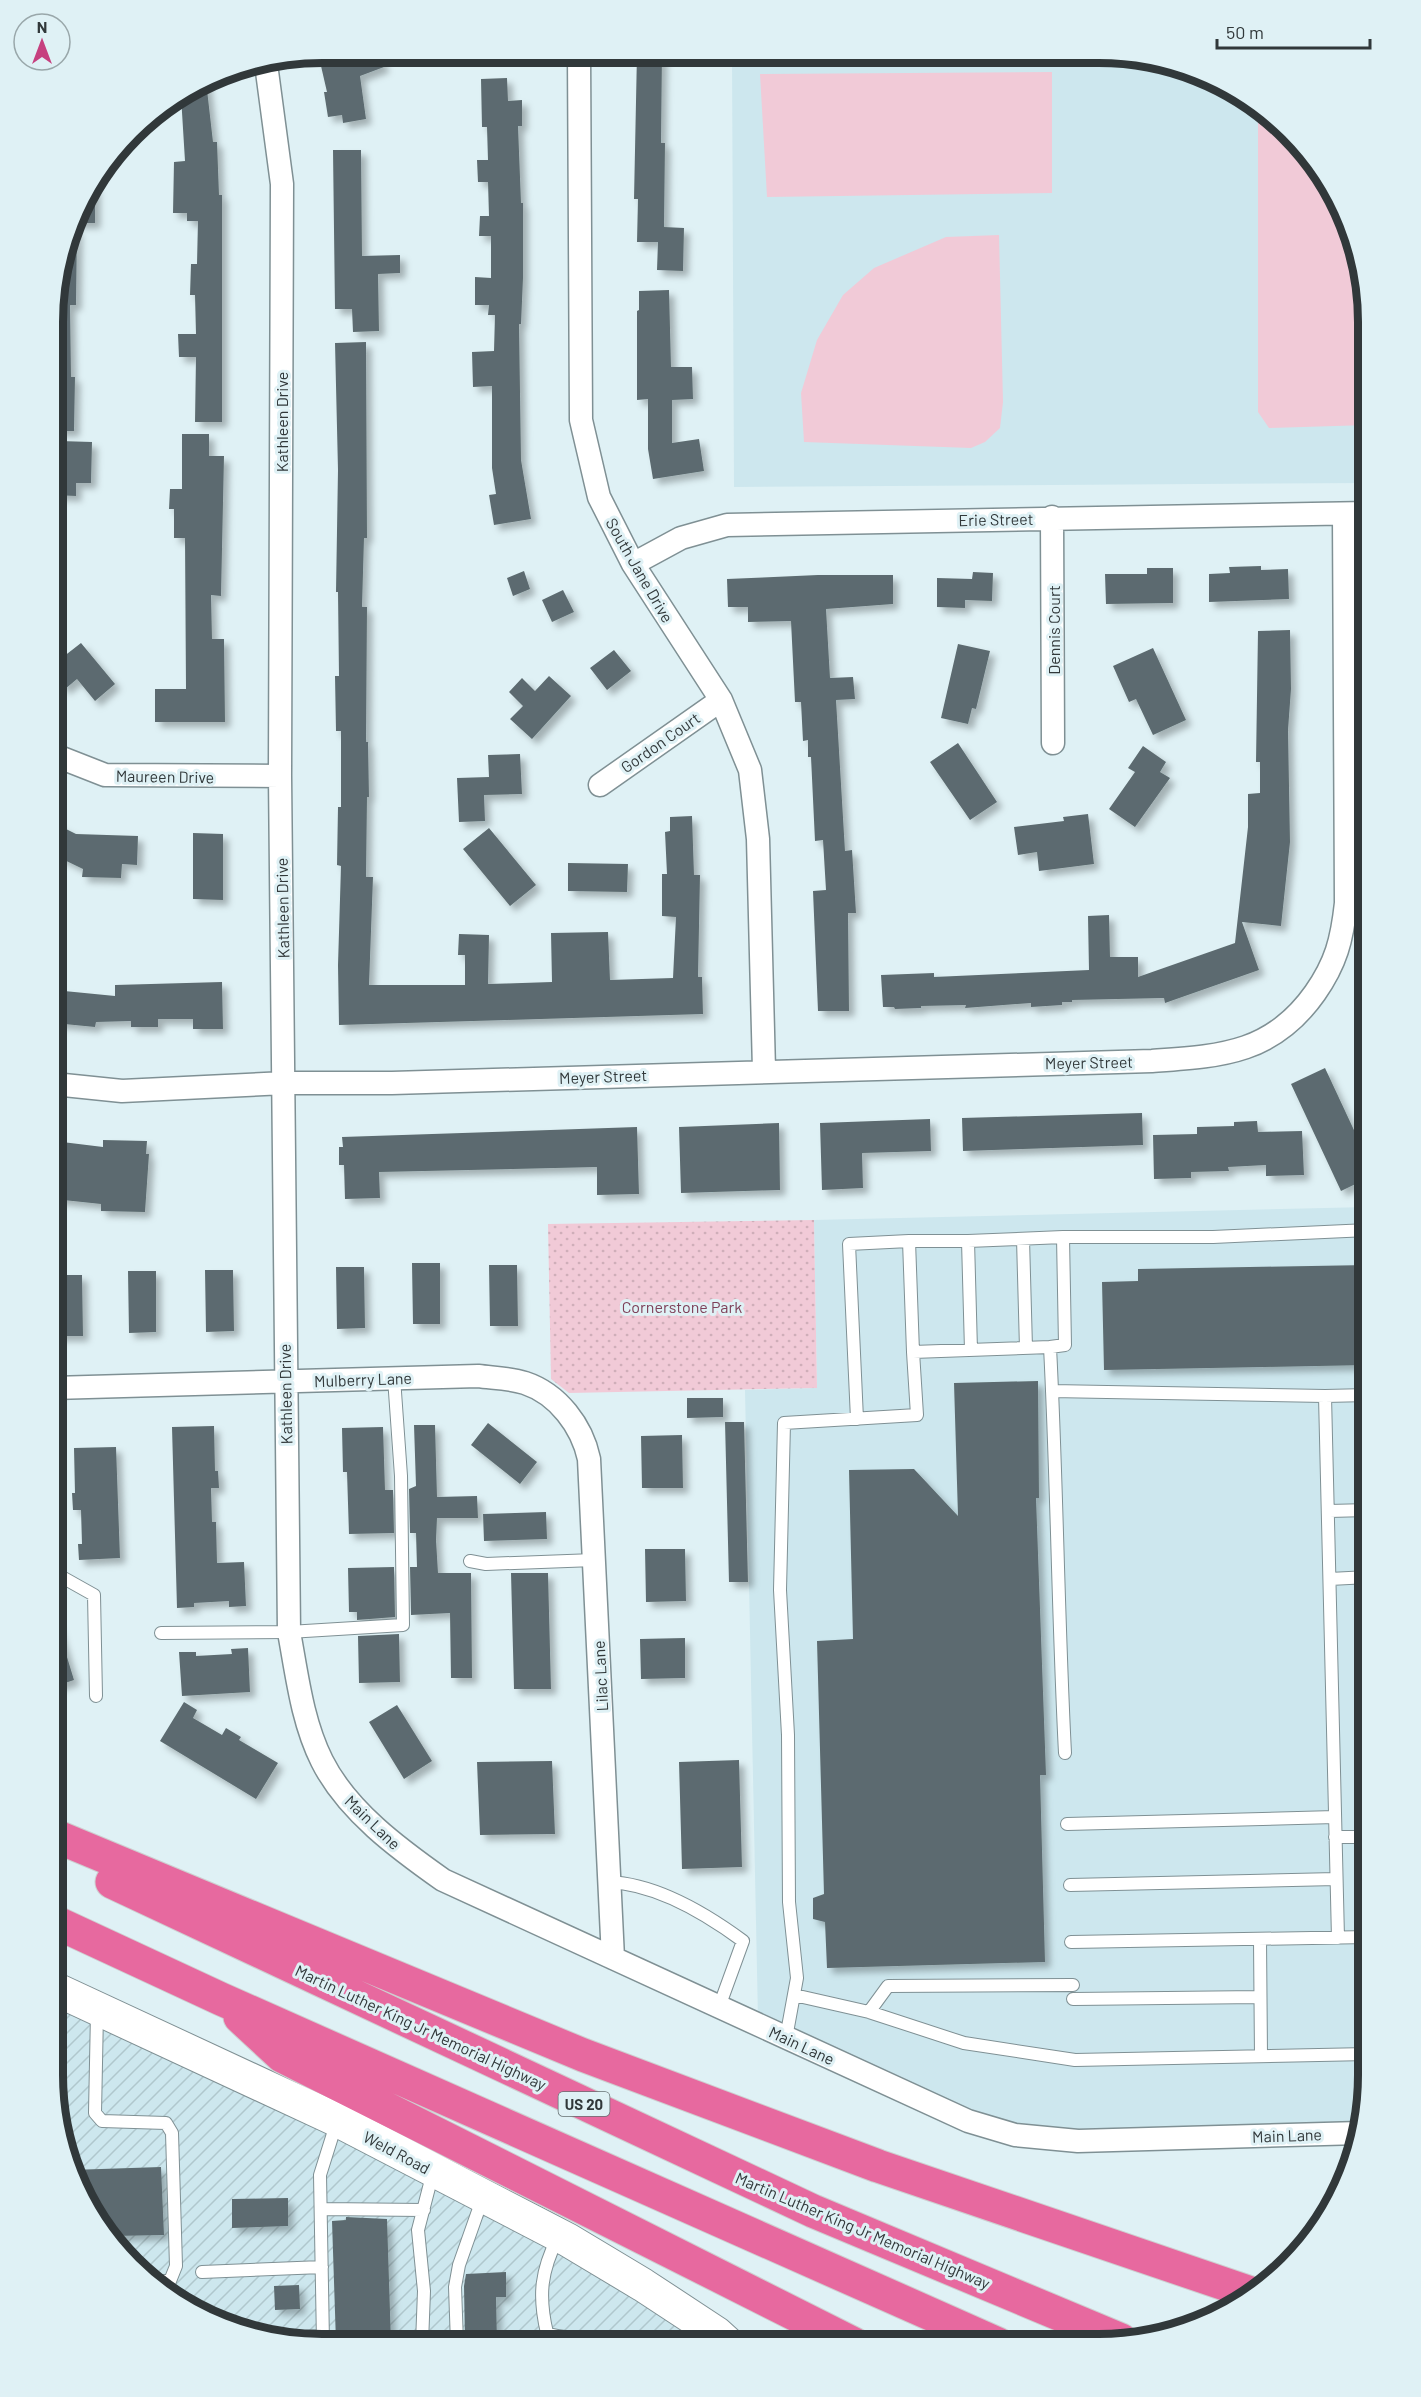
<svg xmlns="http://www.w3.org/2000/svg" width="1421" height="2397" font-family="Barlow,sans-serif">
<defs>
<pattern id="industrial-furrows" width="10" height="10" patternUnits="userSpaceOnUse" patternTransform="scale(1.5)"><rect width="10" height="10" fill="#cde7ee"/><path d="M-1 1l2-2M0 10L10 0M9 11l2-2" fill="none" stroke="#b0c7cd"/></pattern>
<pattern id="park-dots" width="8" height="8" patternUnits="userSpaceOnUse" patternTransform="scale(1.5)"><rect width="8" height="8" fill="#f1cad7"/><path d="M2 2h.1M6 6h.1" fill="none" stroke="#cfaeb9" stroke-width="1.8" stroke-linecap="round"/></pattern>
<filter id="shadow"><feDropShadow dx="5.5" dy="5.5" stdDeviation="3" flood-color="#0004"/></filter>
</defs>
<rect width="100%" height="100%" fill="#dff1f5"/>
<path fill="#cde7ee" d="M732 54 1135 55 1202 73 1263 108 1313 158 1348 219 1368 322V483L734 487Z
M1368 1207V2093L1361 2127 1084 2136 989 2123 758 2019 745 1390 817 1388 814 1220Z"/>
<path fill="url(#industrial-furrows)" d="M53 1997 550 2238 715 2343 287 2342 219 2324 158 2289 108 2239 73 2178 53 2075Z"/>
<path fill="#f1cad7" d="M1052 72V193L767 197 760 74Z
M1258 105 1313 158 1348 219 1368 322V425L1269 428 1258 412Z
M999 235 1003 402 1000 428 985 442 971 448 804 442 801 393 817 340 843 295 874 268 946 237Z"/>
<path fill="url(#park-dots)" d="M814 1220 817 1388 569 1393 551 1379 548 1224Z"/>
<path fill="#5c6b6f" filter="url(#shadow)" d="M318 53H347L349 61 369 53H378L384 67 360 76 366 119 343 123 342 115 328 117 324 92H327Z
M637 53H662L661 143H665L664 227 684 228 683 271 657 270 658 242H637L638 199H634Z
M507 78 508 101 522 100V126H518L521 203H523V278L521 324H519L521 460 531 519 494 525 489 495 496 494 492 468V386L473 387 472 352 494 351 495 315H488L489 305H475V277L491 278V236H479L480 216H489L488 182H478L477 160H488L487 127H482L481 79Z
M206 81 213 142H217L219 195H222V422H195L196 357H179L178 334H196L195 295H190L191 264H197L198 221H187V213H173L174 162 185 161 181 96Z
M333 150H361L362 256 400 255V273L378 274 379 331 353 332 352 309H335Z
M95 184V223H74L80 202Z
M73 228 77 229 76 305H70L71 377H75L74 431H55V287Z
M669 290 671 367H692L693 399 672 400V443L699 439 704 471 653 479 648 449V399L637 400V311L639 310V291Z
M366 342 367 538H364L362 607H367L366 742H368L369 797H367L366 877H373L369 985H465V955H458L459 934 489 935 488 984 552 982 551 933 608 932 610 980 673 978 676 917 662 916V874H667L665 832 670 831V817L692 816 694 875H700L698 977H702L703 1014 339 1025 338 965 341 866 337 865 338 807H341V731H336L335 676H339L338 592H336L338 470 335 343Z
M182 434H209V456H224L221 596 211 595 212 639H224L225 722H155V689H186L185 538H174V509H169L170 489H182Z
M60 441 92 442 91 483H76V496L54 495 55 473 59 474Z
M1261 566V570L1288 569 1289 599 1209 602V574L1230 573 1229 567Z
M1147 568H1173V603L1106 604 1105 574H1147Z
M524 571 530 589 513 596 507 578Z
M973 572 993 573 992 601 965 600V608L937 607V578L972 579Z
M818 575H893V604L826 609 830 678 853 677 855 699 836 700 845 851 852 850 856 913H848L849 1011H818L813 891 826 890 823 840 815 841 811 757H808V740L803 741 801 702H795L791 621 748 622V607H728L727 579Z
M563 590 574 612 552 622 542 600Z
M1290 630 1291 689 1288 730 1290 842 1281 926 1242 922 1259 970 1165 1003 1164 998 1072 1000V1002H1062V1005L1031 1007V1003L965 1008 966 1005 921 1006V1008L895 1009 894 1007H883L881 975 934 973V977L1089 970 1088 916 1109 915 1110 957H1138V977L1235 943 1248 827V794L1260 793V762H1256L1258 631Z
M81 643 115 684 95 701 77 679 65 689 54 677V664Z
M958 644 990 651 976 709 972 708 968 724 941 718Z
M1153 648 1186 720 1153 735 1136 699 1129 702 1113 666Z
M614 650 631 671 607 690 590 668Z
M549 676 571 696 532 739 510 719 523 706 509 692 522 678 535 691Z
M958 743 997 802 970 820 930 762Z
M1143 746 1166 762 1160 772 1170 778 1135 827 1109 809 1135 772 1128 768Z
M520 754 522 794 484 795 485 821 459 822 457 778 489 777 488 755Z
M1088 814 1094 864 1039 871 1037 852 1018 855 1014 827 1064 821 1063 817Z
M54 823 76 834 138 836 137 865 122 864 121 878 82 877 83 869 54 855Z
M489 828 536 885 510 906 463 849Z
M193 833 223 834V900L193 899Z
M568 863 628 864 627 892 568 891Z
M222 982 223 1029H193V1019H158V1027H131V1021L96 1022 95 1027 54 1023V990L115 996V985Z
M1325 1068 1360 1143 1368 1138V1178L1341 1191 1291 1084Z
M1142 1113 1143 1145 963 1151 962 1118Z
M930 1119 931 1151 862 1153 863 1188 822 1190 820 1123Z
M1257 1121 1258 1132 1302 1131 1304 1175 1266 1176V1165L1228 1167 1229 1171 1191 1172V1178L1154 1179 1153 1135 1197 1134V1127L1234 1126V1122Z
M779 1123 780 1190 681 1193 679 1127Z
M637 1127 639 1194 597 1195V1167L379 1172 380 1198 345 1199 344 1165H339V1147H343L342 1137Z
M103 1140 147 1141 146 1154H149L145 1212 101 1211V1204L54 1199V1141L103 1147Z
M412 1263H440V1324H413Z
M489 1265H517L518 1326H490Z
M1368 1265V1365L1104 1370 1102 1282 1138 1281V1269Z
M336 1267H364L365 1328 337 1329Z
M205 1270H233L234 1331 206 1332Z
M128 1271H156V1332L129 1333Z
M54 1275H82L83 1336H55Z
M1038 1381 1039 1498H1036L1046 1775H1040L1045 1962 827 1968 825 1922 813 1919V1898L824 1894 817 1641 853 1639 849 1470 914 1469 958 1516 954 1383Z
M687 1398H723V1417L687 1418Z
M725 1422H744L748 1582H729Z
M488 1423 537 1462 520 1484 471 1445Z
M414 1425H435L437 1497 477 1496 478 1518H437L436 1540 438 1573H471L472 1678H451L450 1613 411 1615 410 1567H417L416 1533H410L409 1489 416 1486Z
M214 1426 215 1471H218L219 1488H211L212 1522H216L217 1563 244 1562 246 1606 229 1607V1601L194 1603V1607L177 1608 172 1427Z
M383 1427 385 1490H393L394 1533 349 1534 347 1472H343L342 1428Z
M682 1435 683 1488H642L641 1436Z
M116 1447 120 1558 79 1560 78 1544H82L81 1510H73L72 1493H75L74 1448Z
M546 1512 547 1539 484 1541 483 1514Z
M645 1549H685L686 1601 646 1602Z
M394 1567 395 1617 357 1620V1612H349L348 1568Z
M511 1573H548L551 1689H514Z
M53 1624H57L74 1680 53 1687Z
M399 1634 400 1682 359 1683 358 1636Z
M685 1638V1678L641 1679 640 1639Z
M248 1648 250 1692 182 1696 179 1652H196V1656L232 1654 231 1649Z
M184 1702 197 1710 193 1718 222 1735 226 1728 241 1737 239 1740 278 1763 256 1799 160 1741Z
M397 1705 432 1761 404 1779 369 1722Z
M739 1760 742 1867 682 1869 679 1762Z
M552 1761 555 1834 480 1835 477 1762Z
M161 2167 164 2235 113 2236V2227H101L73 2178 71 2170Z
M288 2198V2226L232 2228V2199Z
M346 2217 387 2219 391 2343 336 2342 332 2221 346 2220Z
M506 2272V2297H496L497 2343H465L464 2286 466 2274Z
M299 2285 300 2309 275 2310 274 2286Z"/>
<g fill="none" stroke-linecap="round" stroke-linejoin="round">
<g stroke="#7f9094" stroke-width="14">
<path id="lane" d="M1063 1237H1213L1368 1230
M1023 1239 1026 1348
M909 1241H968L971 1350
M968 1241 1063 1237 1065 1345 1050 1347
M1052 1391 1325 1396
M857 1419 849 1244 909 1241 913 1352
M1329 1511 1368 1510
M470 1561 486 1564 594 1560
M53 1572 94 1595 96 1696
M1330 1579 1368 1577
M161 1633 289 1632 403 1625 401 1476 394 1378
M1067 1824 1335 1817
M1335 1837H1368
M1365 1837 1368 1897
M609 1882C657 1884 705 1913 743 1941L719 2007
M1070 1885 1336 1879
M1338 1938 1325 1396 1368 1395
M1260 1940 1261 2056
M1071 1942 1368 1937
M794 1995 869 2012 964 2043 1075 2060 1368 2054
M1073 1999 1260 1997
M869 2012 888 1986 1073 1985
M97 2013 95 2113 102 2121 166 2123 172 2133 176 2266 170 2281H150
M786 2038 797 1978 789 1902 788 1735 780 1590 784 1423 917 1415 913 1352 1050 1347C1057 1482 1058 1618 1065 1753
M321 2209 424 2210
M558 2237C541 2271 538 2295 547 2333 573 2344 621 2330 639 2343
M202 2272 322 2267
M273 2339 322 2336
M323 2342 320 2175 337 2121
M422 2343 424 2291 418 2230 433 2172
M457 2343 455 2287 459 2265 483 2197"/>
</g>
<g stroke="#7f9094" stroke-width="25">
<path id="street" d="M579 53 581 420 599 497 633 564 721 700 750 770 758 839 764 1070
M266 64 282 184 280 776 289 1632C297 1675 302 1721 322 1761 347 1811 399 1849 443 1880L968 2121 1015 2135 1078 2141 1360 2133
M1052 517 1053 743
M633 564 681 538 727 525 1368 513
M54 755 105 775 280 776
M600 785 721 700
M54 1084 122 1091 285 1083H392L1152 1061C1221 1056 1272 1054 1315 993 1336 963 1342 940 1346 903L1344 514
M53 1388 478 1376C493 1378 510 1378 525 1383 558 1394 582 1426 589 1459L613 1958"/>
</g>
<g stroke="#7f9094" stroke-width="35">
<path id="secondary" d="M53 1988 337 2120 568 2240 643 2285 716 2333 727 2343"/>
</g>
<g stroke="#cecfd0" stroke-width="35">
<path id="highway" d="M53 1835 583 2055 878 2166 1254 2294
M112 1882 813 2211 1121 2340
M53 1921 221 1999 998 2344
M240 2017 282 2056 854 2344"/>
</g>
<use href="#lane" stroke="#fff" stroke-width="12"/>
<use href="#street" stroke="#fff" stroke-width="22"/>
<use href="#secondary" stroke="#fff" stroke-width="33"/>
<use href="#highway" stroke="#e7699f" stroke-width="33"/>
</g>
<g text-anchor="middle" dominant-baseline="central" stroke-width="6" stroke-linejoin="round" paint-order="stroke">
<rect fill="#dff1f5" stroke="#657072" stroke-width="1.5" x="558.5" y="2092" width="51" height="24" rx="4.5"/>
<g font-size="15" font-weight="bold" fill="#31383a">
<text x="584" y="2104">US 20</text>
</g>
<g font-size="16" fill="#31383a" stroke="#dff1f5">
<text transform="translate(281 422) rotate(-90)">Kathleen Drive</text>
<text transform="translate(996 519) rotate(-1)">Erie Street</text>
<text transform="translate(640 570) rotate(60)">South Jane Drive</text>
<text transform="translate(1053 630) rotate(-90)">Dennis Court</text>
<text transform="translate(660 742) rotate(-35)">Gordon Court</text>
<text transform="translate(165 776) rotate(1)">Maureen Drive</text>
<text transform="translate(282 908) rotate(-91)">Kathleen Drive</text>
<text transform="translate(1089 1062) rotate(-1)">Meyer Street</text>
<text transform="translate(603 1076) rotate(-2)">Meyer Street</text>
<text transform="translate(363 1379) rotate(-2)">Mulberry Lane</text>
<text transform="translate(285 1394) rotate(-91)">Kathleen Drive</text>
<text transform="translate(600 1676) rotate(-93)">Lilac Lane</text>
<text transform="translate(373 1822) rotate(44)">Main Lane</text>
<text transform="translate(421 2027) rotate(25)">Martin Luther King Jr Memorial Highway</text>
<text transform="translate(802 2045) rotate(25)">Main Lane</text>
<text transform="translate(1287 2135) rotate(-2)">Main Lane</text>
<text transform="translate(397 2152) rotate(28)">Weld Road</text>
<text transform="translate(863 2230) rotate(23)">Martin Luther King Jr Memorial Highway</text>
</g>
<g font-size="16" fill="#7e4059" stroke="#dff1f5">
<text x="682" y="1306">Cornerstone Park</text>
</g>
</g>
<path d="M0 0H1421V2397H0ZM322 63H1099A259 259 0 0 1 1358 322V2075A259 259 0 0 1 1099 2334H322A259 259 0 0 1 63 2075V322A259 259 0 0 1 322 63Z" fill="#dff1f5" fill-rule="evenodd"/>
<path fill="none" stroke="#31383a" stroke-width="8" d="M322 63H1099A259 259 0 0 1 1358 322V2075A259 259 0 0 1 1099 2334H322A259 259 0 0 1 63 2075V322A259 259 0 0 1 322 63Z"/>
<g transform="translate(42 42)"><circle r="28" fill="#dff1f5" stroke="#99a7aa" stroke-width="1.5"/>
<path d="M0-4.5L10 22L0 15L-10 22Z" fill="#c6407f"/>
<text y="-9" font-size="16" font-weight="bold" text-anchor="middle" fill="#31383a">N</text>
</g>
<path d="M1217 39v9h153v-9" fill="none" stroke="#31383a" stroke-width="3"/>
<text x="1226" y="39" font-size="18" fill="#31383a" stroke="#dff1f5" stroke-width="4.5" paint-order="stroke">50 m</text>
</svg>
